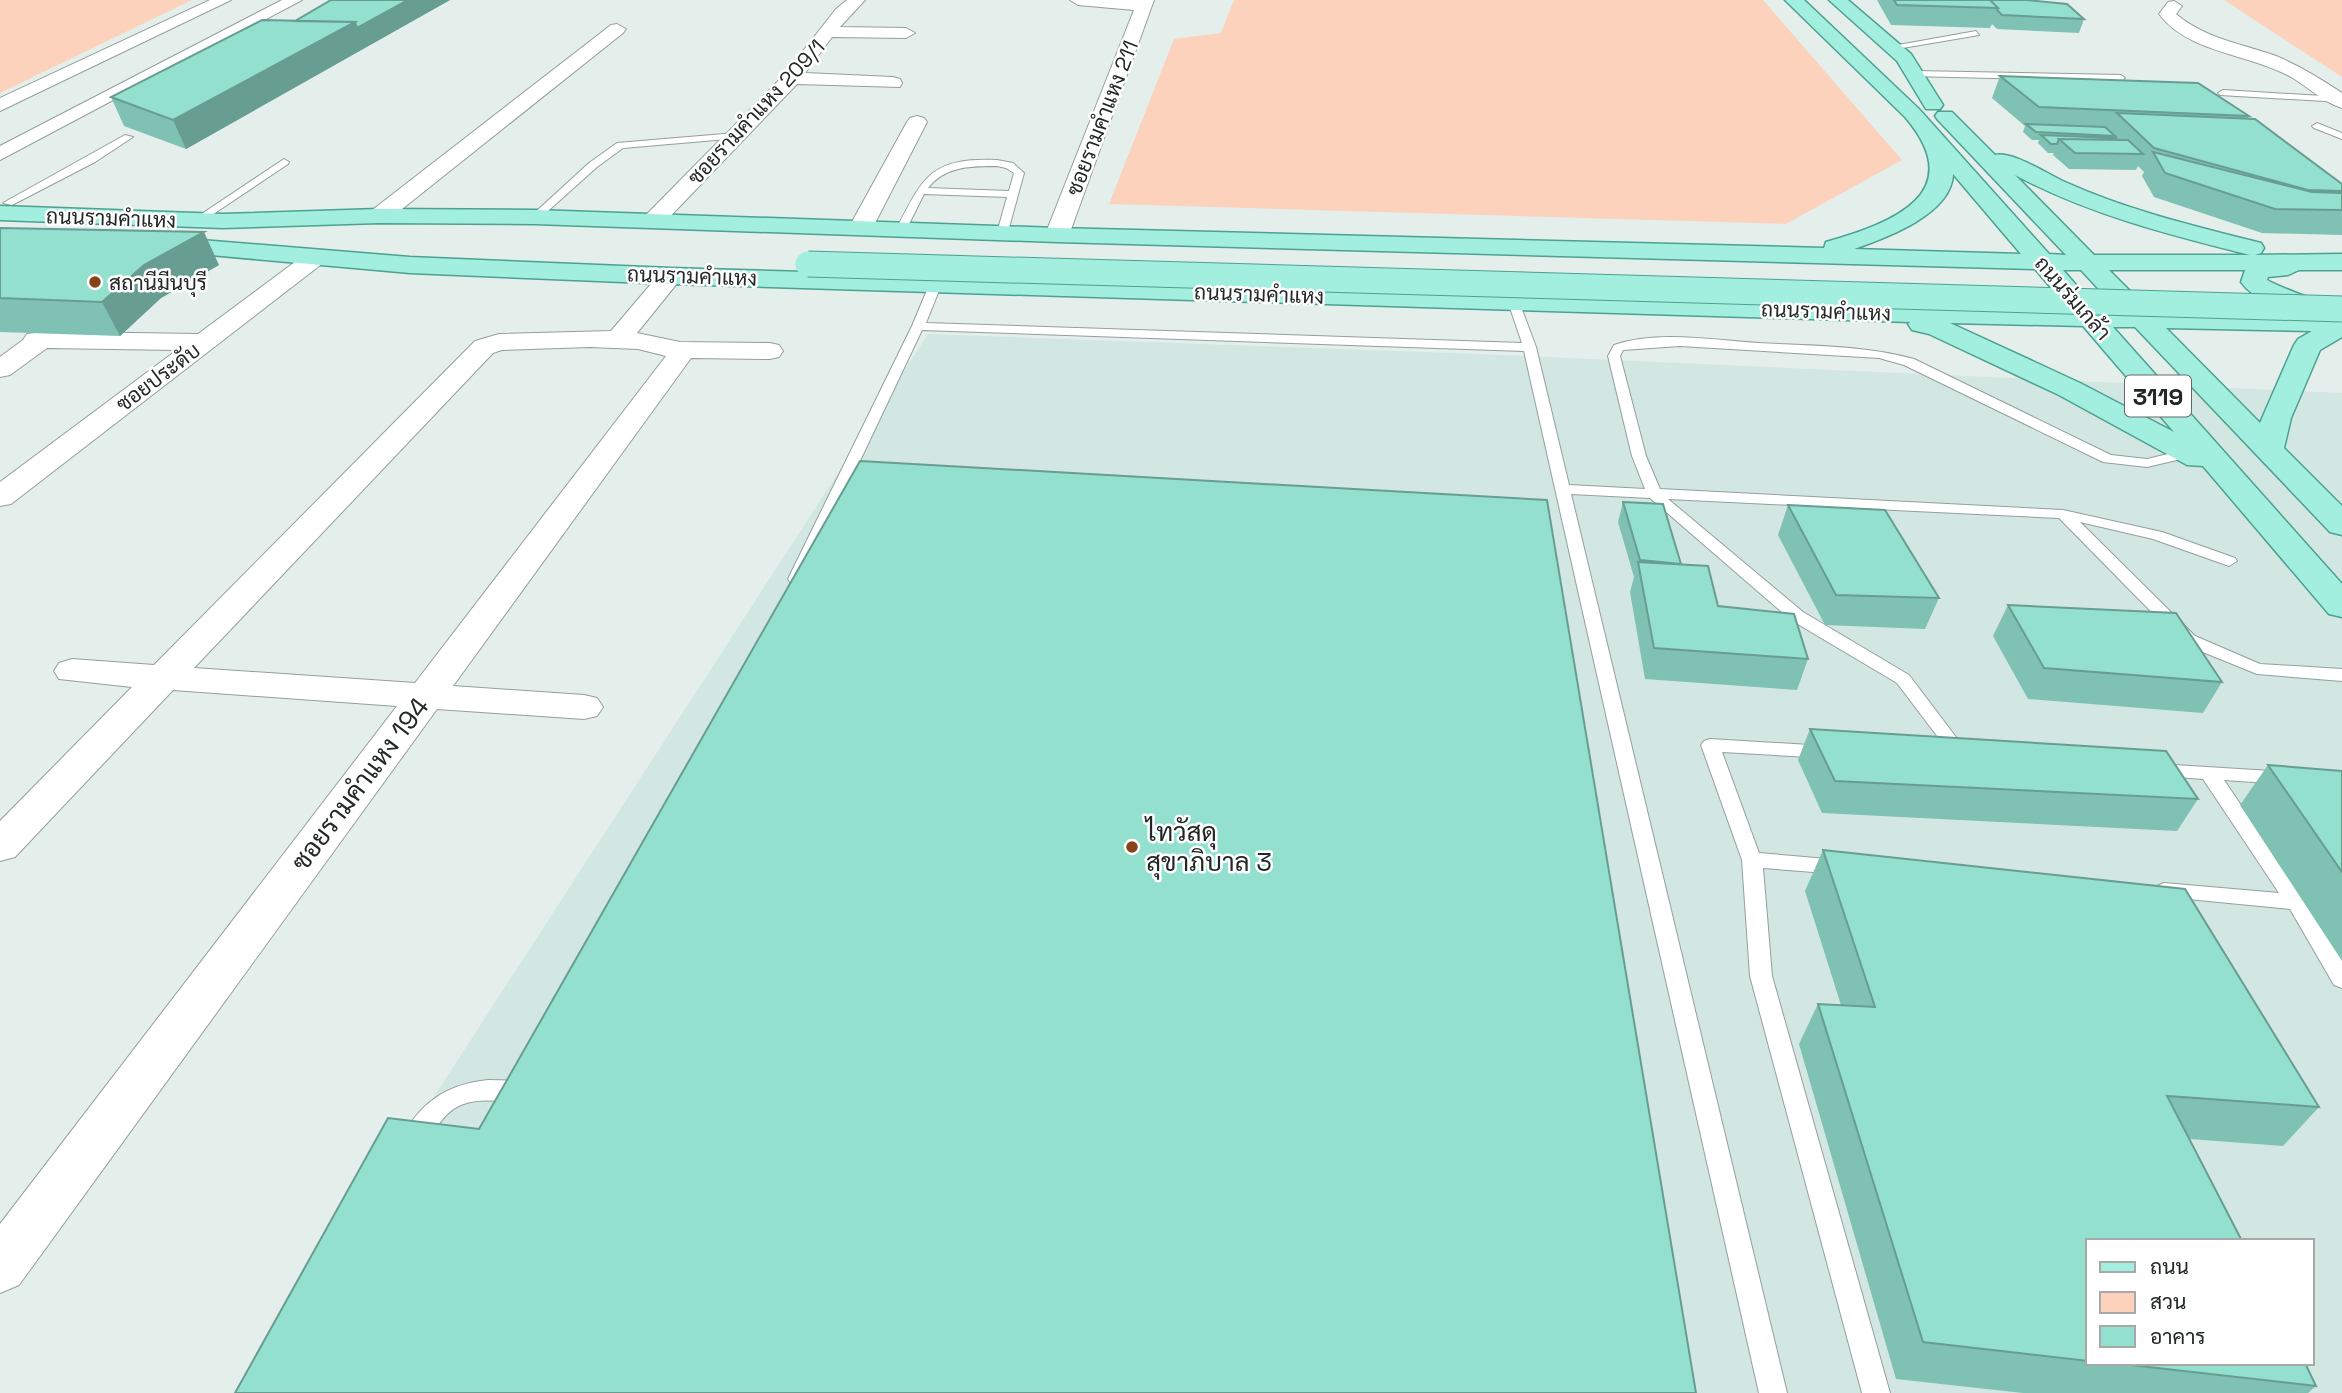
<svg xmlns="http://www.w3.org/2000/svg" width="2342" height="1393" font-family="'Space Grotesk',Sarabun,sans-serif">
<rect width="100%" height="100%" fill="#e4efec"/>
<path fill="#d2e7e1" fill-rule="evenodd" d="M928 334 1480 354 2342 393V1393H242ZM2088 1241H2312V1363H2088Z"/>
<path fill="#fcd2bc" d="M0 0H192L0 93Z
M1234 0H1763L1902 160 1786 224 1109 204 1174 39 1221 33Z
M2224 0H2342V77Z"/>
<g fill="none" stroke-linecap="round" stroke-linejoin="round">
<g stroke="#949f9c" stroke-width="2">
<path id="service" d="M1976 31 1979 35 1891 50 1887 47Z
M1914 71 2121 75 2125 78 2121 81 1911 76V72Z
M2223 90 2339 97 2342 98V102L2220 95 2218 93Z
M2317 123 2342 133V139L2314 128 2312 126Z
M736 133 741 136 739 138 623 148 597 167 539 219 530 217 589 163 617 143Z
M125 135 133 137 95 162 12 205 3 203Z
M284 159 289 162 288 164 200 223 191 221Z
M997 160 1013 163 1024 173 1007 235 997 233 1007 197 924 194 905 232H897L896 230C924 175 931 158 997 160ZM997 166 1006 168 1014 173 1009 191 928 188C945 166 971 166 997 166Z
M936 279 942 283 926 323 1522 343 1508 302 1518 299 1536 347 1569 485 1645 489 1632 456 1608 356 1614 345C1658 330 1712 340 1758 343 1810 346 1863 345 1914 359L2111 455 2147 459 2189 449 2196 453 2194 456 2147 467 2103 462 1904 365 1879 358 1680 346 1623 350 1620 356 1646 456 1660 489 2063 510 2162 532 2235 558 2237 561 2229 566 2153 539 2080 522 2195 636 2260 664 2342 669V681L2257 674 2183 644 2059 518 1668 499 1803 612 1909 675 1971 757 1968 761H1956L1897 683 1791 620 1650 498 1571 494 1787 1393H1759L1524 351 922 330 804 579 796 584 790 582 788 579 912 326 930 283Z
M1710 739 1826 746 1832 748 1835 752 1832 756 1826 758 1722 752 1759 853 1839 860 1846 862 1849 867 1846 872 1839 874 1763 868 1772 976 1890 1393H1862L1750 976 1742 860 1701 745 1704 741Z
M2158 764 2290 772 2292 777 2290 782 2283 784 2224 780 2303 897 2342 960V988L2334 985 2290 909 2157 896 2154 891 2157 886 2164 883 2279 893 2203 779 2151 775 2149 770 2151 765Z
M488 1080 525 1081 533 1084 537 1091 533 1098C510 1106 484 1095 461 1105 438 1114 432 1144 413 1151L405 1147 401 1140C419 1103 447 1084 488 1080Z"/>
</g>
<g stroke="#949f9c" stroke-width="2">
<path id="minor" d="M210 0H231L0 111V98Z
M282 0H302L0 160V146Z
M847 0H865L840 27 906 28 915 33 906 38 832 37 805 73 893 77 900 79 902 83 900 87 797 84 661 226H645L642 221 645 216 785 74 836 9Z
M1070 0H1154L1069 235 1065 240H1049L1045 235 1134 10 1078 5Z
M2174 1 2182 6 2176 14C2204 38 2242 44 2276 56 2300 66 2321 79 2342 93V108C2324 103 2307 86 2291 77 2250 54 2188 53 2159 14L2168 2Z
M617 24 626 29 623 33 387 221H371L368 216 371 211 611 25Z
M917 116 924 118 927 122 872 229 868 234H852L848 229 907 122 910 118Z
M315 251 323 253 327 258 323 263 11 504 0 506V482L177 350 47 348 10 375 0 377V357L23 340 27 334 34 333 81 300 90 297 99 300 103 305 68 332 198 334 307 253Z
M671 269 680 271 683 276 637 333 680 342 770 343 779 345 783 351 779 357 770 359 691 358 453 686 584 695 597 698 603 707 597 716 584 719 437 709 19 1285 0 1293V1224L397 706 173 690 15 857 0 861V821L132 687 59 679 54 671 59 663 72 659 154 665 475 341 499 334 611 331 662 271ZM590 347 638 349 666 356 415 683 194 668 493 353 502 350Z"/>
</g>
<g stroke="#4da190" stroke-width="3">
<path id="primary" d="M1785 0H1804L1919 109 2049 254 2066 255 1938 120 1935 116 1938 112H1952L1995 155C2013 151 2047 174 2065 182 2127 210 2194 226 2261 243L2264 248 2261 253 2255 255 2342 254V270H2299L2288 275 2268 277 2267 280C2282 289 2328 303 2332 310L2328 316H2342V337L2320 350 2291 418 2284 448 2342 506V535L2330 532 2135 327H2113L2342 584V617L2329 614 2203 466 2187 465 2059 395 1929 334 1912 330 1908 324 1910 322 671 284 410 273 177 252 168 250 165 245 168 240 177 238 410 257 671 268 2069 309 2035 269 1057 242 535 224 379 223 223 228 0 220V206L223 214 379 209 535 210 1057 228 1824 248 1826 242C1893 223 1970 193 1905 117ZM1953 174 2021 254 1854 249C1886 238 1952 214 1953 174ZM2015 175C2088 214 2170 235 2250 255H2094ZM2063 270H2081L2119 311 2098 310ZM2109 270H2245L2241 282C2255 302 2285 309 2307 315L2150 311ZM1950 323 2083 326 2174 432 2080 383ZM2166 328 2312 331 2298 339 2294 345 2260 423Z
M1829 0H1848L1911 54 1943 105 1940 109H1926L1897 61Z"/>
</g>
<use href="#service" fill="#fff" fill-rule="evenodd"/>
<use href="#minor" fill="#fff" fill-rule="evenodd"/>
<use href="#primary" fill="#a2eedf" fill-rule="evenodd"/>
<g stroke="#4da190" stroke-width="27" stroke-linecap="butt">
<path id="primary-bridge" d="M808 264 2342 309"/>
</g>
<use href="#primary-bridge" stroke="#a2eedf" stroke-width="25"/>
</g>
<path fill="#7fc1b2" d="M450 0 186 149 124 126 111 97 295 21Z
M1877 0H2026L2084 19 2079 33 1997 29 1992 24 1990 28 1891 25Z
M2000 76 2249 116 2248 119 2342 184V235L2262 233 2154 197 2142 176 2144 172 2138 166 2136 170 2069 169 2053 155 2054 153H2048L2038 143 2039 140H2032L2023 132 2025 126 1992 98Z
M0 228 219 265 161 298 120 336 0 332Z
M1623 502 1681 564V565L1718 606 1808 659 1797 690 1645 679 1630 592 1634 577 1618 522Z
M1788 505 1939 598 1925 629 1825 625 1778 535Z
M2008 605 2222 682 2203 713 2028 699 1993 636Z
M1810 729 2198 799 2177 831 1822 813 1798 760Z
M2268 765 2342 771V961L2240 805Z
M1823 850 2319 1107 2283 1146 2190 1139 2088 1241V1363H2305L2316 1386 2308 1393H2023L1896 1379 1799 1044 1818 1004 1841 1005 1805 891Z"/>
<path fill="#689d91" d="M408 0H450L186 149 173 120 355 22Z
M204 232 219 265 161 298 120 336 102 302 144 265Z"/>
<path fill="#94e0cf" stroke="#689d91" stroke-width="2" d="M331 0H408L357 28 355 22 295 21Z
M1894 0H1990L1998 8 1897 5Z
M1990 0H2026L2067 4 2084 19 2002 15 1997 10 1998 8Z
M262 20 355 22 173 120 111 97Z
M2000 76 2198 83 2249 116 2039 107Z
M2117 113 2255 119 2342 184V191L2308 190 2154 148Z
M2026 124 2105 127 2115 136 2036 132Z
M2041 135 2115 138 2118 140 2059 139 2057 144H2051Z
M2059 139 2128 140 2143 154 2075 153Z
M2153 152 2312 192 2342 193V210L2275 209 2165 173Z
M0 228 204 232 144 265 102 302 0 298Z
M860 461 1547 500 1696 1393H235L388 1118 479 1129Z
M1623 502 1663 504 1681 564 1640 560Z
M1788 505 1885 510 1939 598 1836 595Z
M1638 562 1708 566 1718 606 1794 614 1808 659 1654 648Z
M2008 605 2176 613 2222 682 2044 668Z
M1810 729 2166 751 2198 799 1835 781Z
M2268 765 2342 771V872Z
M1823 850 2185 889 2319 1107 2167 1096 2242 1241H2088V1361L1923 1342 1818 1004 1875 1007Z
M2113 1363H2305L2316 1386Z"/>
<g fill="#874318" stroke="#fff" stroke-width="2.5">
<circle cx="95" cy="282" r="7"/>
<circle cx="1132" cy="847" r="7"/>
</g>
<g text-anchor="middle" dominant-baseline="central" stroke-width="5" stroke-linejoin="round" paint-order="stroke">
<g font-size="21" fill="#232827" stroke="#fff">
<text transform="translate(756 112) rotate(-47)">ซอยรามคำแหง 209/1</text>
<text transform="translate(1102 118) rotate(-69)">ซอยรามคำแหง 211</text>
<text transform="translate(111 218) rotate(2)">ถนนรามคำแหง</text>
<text transform="translate(692 276) rotate(2)">ถนนรามคำแหง</text>
<text transform="translate(1259 294) rotate(2)">ถนนรามคำแหง</text>
<text transform="translate(2073 298) rotate(49)">ถนนร่มเกล้า</text>
<text transform="translate(1826 311) rotate(2)">ถนนรามคำแหง</text>
<text transform="translate(158 377) rotate(-37)">ซอยประดับ</text>
</g>
<g font-size="21" fill="#232827" stroke="#fff" text-anchor="start">
<text x="109" y="282">สถานีมีนบุรี</text>
</g>
<rect fill="#fff" stroke="#656868" stroke-width="2" x="2125" y="375.5" width="66" height="41" rx="5"/>
<g font-size="24" font-weight="bold" fill="#232827">
<text x="2158" y="396">3119</text>
</g>
<g font-size="26" fill="#232827" stroke="#fff">
<text transform="translate(360 784) rotate(-53)">ซอยรามคำแหง 194</text>
</g>
<g font-size="26" fill="#232827" stroke="#fff" text-anchor="start">
<text x="1146" y="832">ไทวัสดุ<tspan x="1146" dy="30">สุขาภิบาล 3</tspan></text>
</g>
</g>
<rect x="2086" y="1239" width="228" height="126" fill="#ffffff" stroke="#a7a9a9" stroke-width="2"/>
<rect x="2100" y="1262" width="35" height="10" fill="#a2eedf" stroke="#a7a9a9" stroke-width="2"/>
<text x="2150" y="1274" font-size="21" fill="#232827">ถนน</text>
<rect x="2100" y="1292" width="35" height="21" fill="#fcd2bc" stroke="#a7a9a9" stroke-width="2"/>
<text x="2150" y="1309" font-size="21" fill="#232827">สวน</text>
<rect x="2100" y="1326" width="35" height="21" fill="#94e0cf" stroke="#a7a9a9" stroke-width="2"/>
<text x="2150" y="1344" font-size="21" fill="#232827">อาคาร</text>
</svg>
